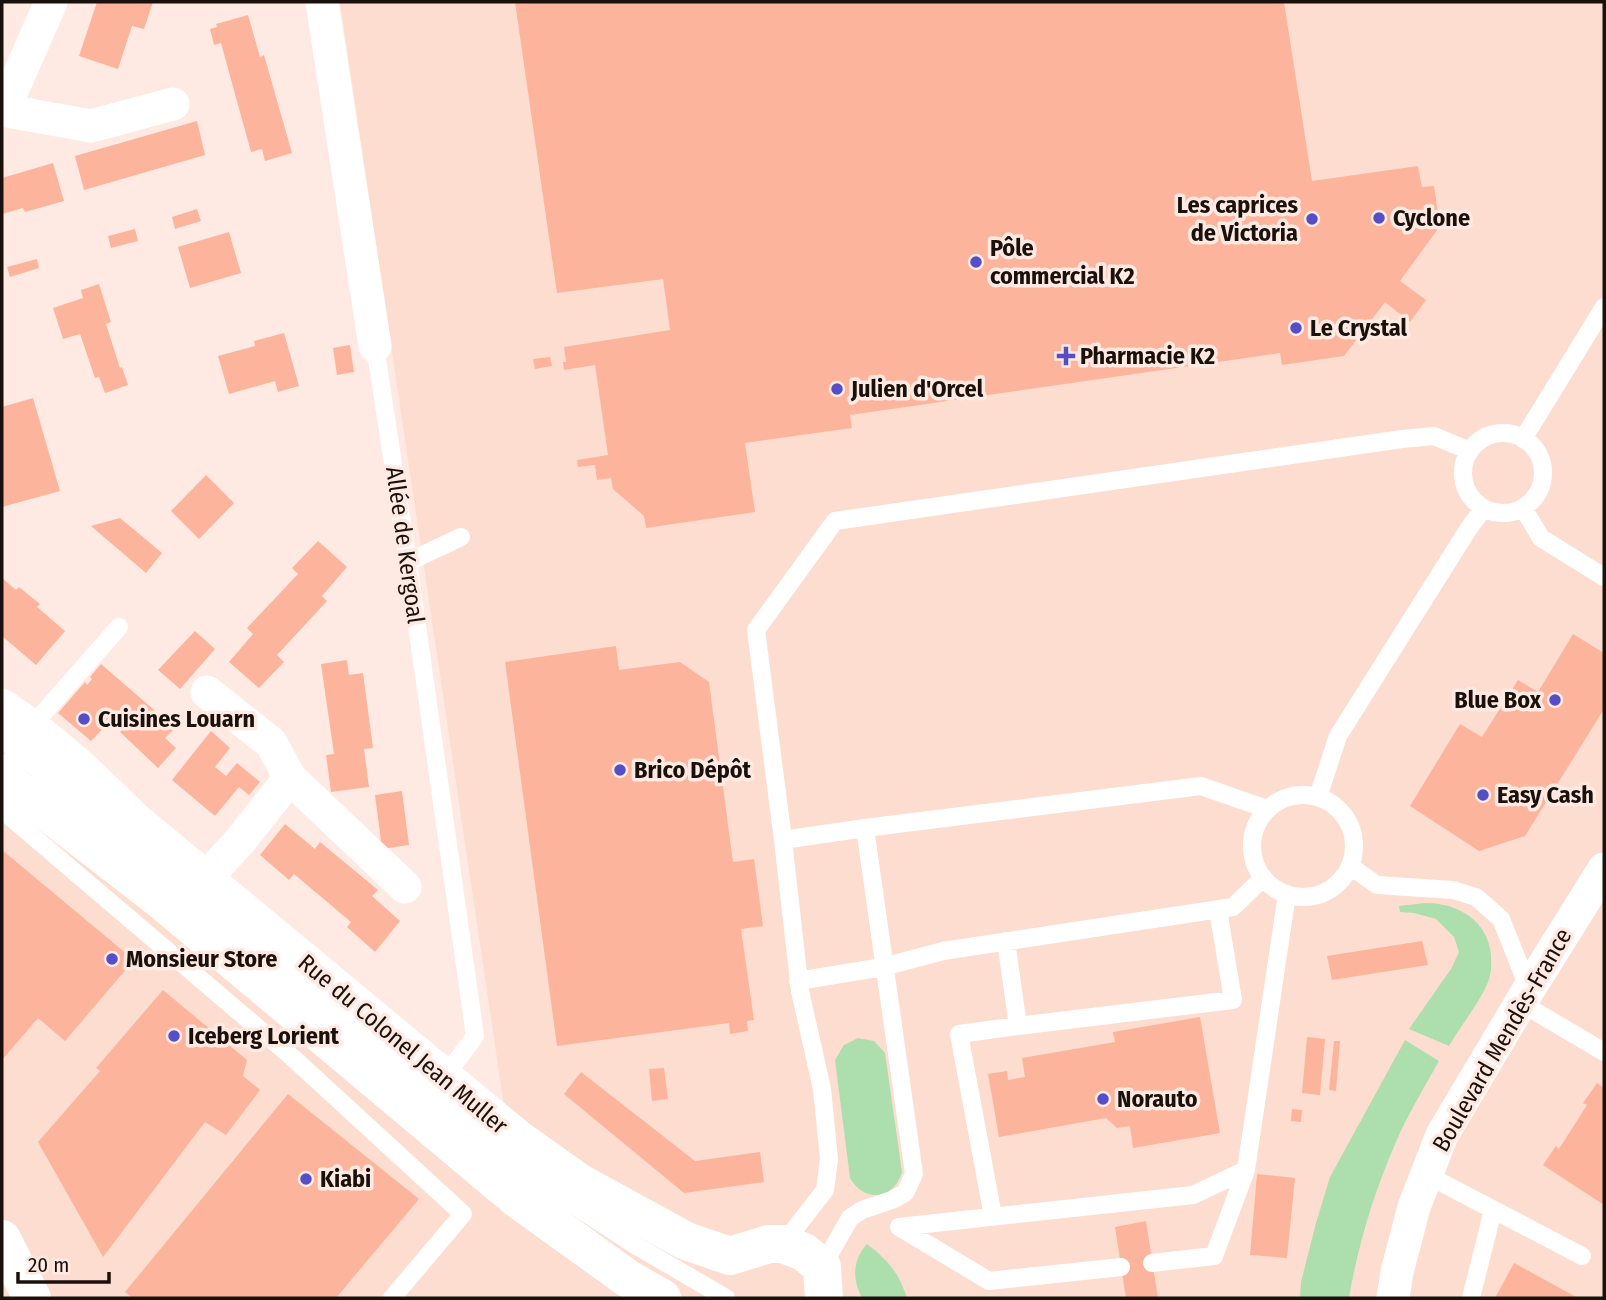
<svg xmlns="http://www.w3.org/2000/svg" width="1606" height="1300" font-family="'Fira Sans Condensed',sans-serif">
<rect width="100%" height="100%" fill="#feeae2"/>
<path fill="#fdddcf" d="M340 2H1604V1298H2V759L518 1200Z"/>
<path fill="#addeae" d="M1426 903C1458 903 1488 921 1491 955 1491 964 1492 973 1488 982 1479 1004 1461 1025 1449 1046L1409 1029 1451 969 1459 952 1454 937 1436 919 1414 913 1400 912 1399 906Z
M858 1038 874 1041 885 1053 902 1172C894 1200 864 1203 850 1178L835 1060 844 1045Z
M1405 1040 1439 1061C1424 1088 1408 1114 1396 1142 1374 1192 1358 1245 1349 1298H1300L1301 1282 1316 1223 1330 1177Z
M867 1244C888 1260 899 1273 907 1298H863L861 1296C852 1278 853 1259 867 1244Z"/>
<path fill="#fdb49c" d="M97 2H153L144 29 132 26 118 69 79 56Z
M515 2H1284L1312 181 1418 166 1422 187 1434 186 1440 226 1400 281 1426 300 1410 322 1385 302 1344 356 1282 365 1280 353 850 415 852 428 745 443 755 512 646 528 644 516 613 489 611 478 597 480 595 465 578 467 577 460 608 455 595 365 564 370 563 362H566L564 347 670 330 663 279 557 293Z
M248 15 260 57 264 55 292 153 265 161 262 149 251 152 221 43 214 45 210 29 217 27 216 24Z
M197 121 205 155 84 190 75 156Z
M53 163 64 201 25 212 23 208 2 214V178Z
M197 209 201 221 175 229 172 217Z
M135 229 138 241 111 248 108 236Z
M229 232 241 273 190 288 178 247Z
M37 259 39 268 10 277 7 267Z
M99 284 111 322 106 324 120 368 122 367 128 385 105 393 99 377 95 378 80 334 63 339 53 308 83 298 81 290Z
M284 333 299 386 278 392 275 381 229 394 218 356 255 346 254 341Z
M350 345 354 372 337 375 333 348Z
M550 357 552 366 535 369 533 359Z
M33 398 60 491 2 507V407Z
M206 475 234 503 199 539 171 511Z
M120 518 162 553 146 573 91 526Z
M318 541 347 567 322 596 327 601 277 655 284 662 259 688 229 662 253 634 247 628 298 574 292 568Z
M2 578 16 590 19 587 40 604 37 607 65 631 36 665 2 636Z
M195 631 215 649 180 689 158 670Z
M1573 634 1604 653V709L1525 836 1479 851 1410 806 1460 724 1482 737 1518 680 1538 692Z
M616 646 619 670 680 662 709 682 733 862 754 859 763 926 741 929 754 1020 747 1021 748 1031 730 1034 729 1023 557 1046 505 662Z
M347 660 349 675 363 673 373 748 364 749 369 787 331 792 326 755 334 754 321 664Z
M101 664 175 728 165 738 176 748 158 768 120 732 129 722 119 712 91 741 58 713 85 682 87 685 92 679 90 677Z
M211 731 230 748 215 767 226 776 237 763 260 782 249 795 239 787 215 816 172 780Z
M402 791 409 845 382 849 375 795Z
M285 824 315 849 320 842 378 890 372 896 400 921 375 952 347 927 351 922 294 874 289 880 260 855Z
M2 850 134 960 65 1041 38 1018 2 1060Z
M1422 941 1428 965 1332 980 1327 956Z
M163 990 247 1060 243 1076 260 1090 226 1135 205 1122 103 1257 38 1142 100 1071 96 1068Z
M1200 1017 1220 1133 1133 1148 1130 1126 1117 1128 1106 1118 999 1137 988 1074 1007 1071 1008 1080 1025 1077 1022 1058 1115 1042 1113 1032Z
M1307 1037 1325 1039 1320 1095 1302 1093Z
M1334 1041H1340L1336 1091 1329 1090Z
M664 1068 668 1099 652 1101 649 1069Z
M581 1072 695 1161 760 1152 764 1182 684 1193 564 1094Z
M1597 1083 1604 1088V1205L1543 1165 1556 1146 1559 1149 1587 1105 1583 1103Z
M288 1094 419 1199 336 1298H132L125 1292Z
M1292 1109 1302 1110 1301 1122 1291 1121Z
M1257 1174 1295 1178 1287 1258 1250 1255Z
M1146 1221 1158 1298H1126L1115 1227Z
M1514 1263 1578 1298H1495Z"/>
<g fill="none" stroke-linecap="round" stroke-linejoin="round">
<path stroke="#fff" stroke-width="18" d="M375 346 408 562 475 1036 443 1079
M1463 473a40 40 0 1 1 80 0a40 40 0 1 1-80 0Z
M1523 439 1604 307
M1523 508 1541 538 1604 577
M408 562 461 537
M31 727 119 627
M2 739 450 1116 544 1186 635 1245 726 1298
M1252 846a51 51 0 1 1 102 0a51 51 0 1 1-102 0Z
M1318 797 1338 736 1469 528 1483 509
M2 810 292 1057 463 1214 392 1298
M865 828 1201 786 1267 809
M783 840 756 630 835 521 1402 439 1434 436 1470 451
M1350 866 1377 885 1453 890 1476 897 1501 919 1529 989
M1006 941 1018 1026 1233 1000 1218 910
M798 981 883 967 943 951 1233 907 1263 878
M1521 1003 1604 1052
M1427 1175 1582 1256
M993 1216 959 1034 1018 1026
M783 1244 825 1190 829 1159 822 1089 800 991 783 840 865 828 914 1174 905 1193 892 1200 862 1210 850 1218 822 1267
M1152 1263 1214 1256 1246 1170 1287 894
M1121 1267 989 1281 899 1227 1193 1195 1246 1170
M1471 1298 1493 1210"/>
<path stroke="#fff" stroke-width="33" d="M322 2 375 346
M4 109 51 2
M2 110 91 126 173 104
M207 692 271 743 290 778 405 887
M205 879 240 841 290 778
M1393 1298 1397 1272 1414 1207 1442 1135 1529 989 1604 869"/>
<path stroke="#fff" stroke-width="38" d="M2 708C52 741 91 778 133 820L518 1139 580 1183 686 1241 730 1256 769 1244H783L804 1252 822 1267 824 1298
M2 773 15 787 162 901 516 1198 627 1278 662 1298
M2 1239 32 1298"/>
</g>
<g fill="#554ec6" stroke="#feeae2" stroke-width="2.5">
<circle cx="1379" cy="218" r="7"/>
<circle cx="1312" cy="219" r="7"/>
<circle cx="976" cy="262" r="7"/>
<circle cx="1296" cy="328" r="7"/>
<path d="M1062.5 345.5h7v7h7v7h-7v7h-7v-7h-7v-7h7z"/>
<circle cx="837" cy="389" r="7"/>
<circle cx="1555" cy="700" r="7"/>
<circle cx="84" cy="719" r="7"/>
<circle cx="620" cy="770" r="7"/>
<circle cx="1483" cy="795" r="7"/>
<circle cx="112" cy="959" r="7"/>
<circle cx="174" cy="1036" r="7"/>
<circle cx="1103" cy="1099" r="7"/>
<circle cx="306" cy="1179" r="7"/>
</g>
<g text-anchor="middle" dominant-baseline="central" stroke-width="7" stroke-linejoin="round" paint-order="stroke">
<g font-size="24" font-weight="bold" fill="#1b110c" stroke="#feeae2" text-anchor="start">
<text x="1298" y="205" text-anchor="end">Les caprices<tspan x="1298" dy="28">de Victoria</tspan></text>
<text x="1393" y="218">Cyclone</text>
<text x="990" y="248">Pôle<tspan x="990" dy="28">commercial K2</tspan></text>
<text x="1310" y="328">Le Crystal</text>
<text x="1080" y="356">Pharmacie K2</text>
<text x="851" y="389">Julien d'Orcel</text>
<text x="1541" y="700" text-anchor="end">Blue Box</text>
<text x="98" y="719">Cuisines Louarn</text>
<text x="634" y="770">Brico Dépôt</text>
<text x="1497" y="795">Easy Cash</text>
<text x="126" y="959">Monsieur Store</text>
<text x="188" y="1036">Iceberg Lorient</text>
<text x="1117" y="1099">Norauto</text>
<text x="320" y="1179">Kiabi</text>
</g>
<g font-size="24" fill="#1b110c" stroke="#feeae2">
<text transform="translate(405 545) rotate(82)">Allée de Kergoal</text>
<text transform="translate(1502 1040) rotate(-60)">Boulevard Mendès-France</text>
<text transform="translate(403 1044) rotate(40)">Rue du Colonel Jean Muller</text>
</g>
</g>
<rect width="1606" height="1300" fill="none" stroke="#1b110c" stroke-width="7"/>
<path d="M18 1272v10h91v-10" fill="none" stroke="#1b110c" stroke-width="3.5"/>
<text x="28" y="1272" font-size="21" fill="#1b110c" stroke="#feeae2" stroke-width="5" paint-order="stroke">20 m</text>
</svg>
